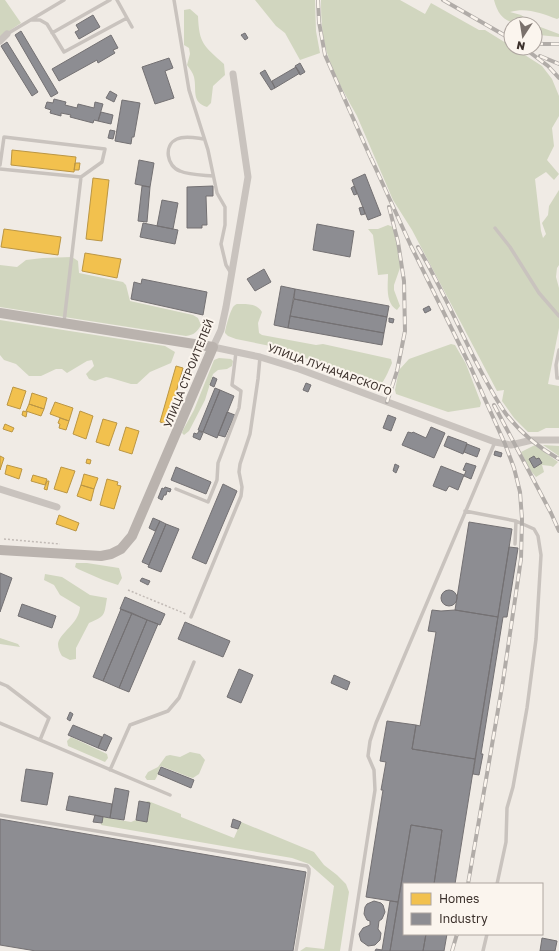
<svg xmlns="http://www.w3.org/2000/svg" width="559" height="951" font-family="'Golos Text',sans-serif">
<rect width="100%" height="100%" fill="#f0ebe5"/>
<path fill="#d1d6bf" d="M0 0H5L21 23 0 37Z
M255 0H315L316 31 320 53 300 60 285 33 276 26Z
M321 0H400L425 14 431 3 479 30H485L511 46V48H514L542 66 552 79 559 96V116L552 128 554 146 547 160 559 174 554 180 546 172 535 179 541 231 543 238 546 234 542 223 548 215 549 206 559 190V265L557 268 556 277 559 288V328L548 384 559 386V428H546L538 432H528L514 418 502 401 504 390 497 391 412 230 393 200 357 116C347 98 334 75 328 56 322 38 321 19 321 0Z
M494 0H559V18L557 19C541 13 526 7 510 12L521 15 533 24C512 24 500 23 494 0Z
M190 9 198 16C199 44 204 46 224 64L225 75 213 86 211 103 207 107C191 102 197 90 194 77 193 73 190 69 187 65L190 54 189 48 184 45V10Z
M535 25 559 34V37L539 35 535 33Z
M388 225 393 227 398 242 400 263V268L394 285V290L400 306 397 310C385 303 388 286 388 274L378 275 373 235 368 229H378Z
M72 257 78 261 79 273 123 282 126 285 130 301 193 315 198 318 201 325C197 332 194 335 186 336L0 307V265L17 267 26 260 43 258Z
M237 304C246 304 257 303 262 312L258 323 259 333 262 335 316 345 323 344 391 359 392 363C388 372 384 383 376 390L371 389 368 381 363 375 334 369 323 362 290 355 280 348 236 339 228 336 225 333C225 329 231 308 234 306 235 305 236 304 237 304Z
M0 320 165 346 175 352 171 363 150 372 137 384H131L111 378 106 377 95 381 89 379 86 374 94 366 92 360 87 361 67 373 62 369H56L41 376H29L16 364 4 360 0 355Z
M451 344 455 345 466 364 481 403 480 407 448 412 396 394 395 390 399 370 409 359Z
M219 358 231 359 233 361 232 366 227 369 218 370 213 374 205 400 189 431 184 435 182 433 183 430 194 410 214 360Z
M535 445 558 462 553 467 551 466 542 465 544 472 536 477 530 470 521 452Z
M543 445 559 446V456Z
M76 563H87L119 568 122 578 118 585 103 580 78 569 75 567Z
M45 574 62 577 90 595 107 598C104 615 106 616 89 623L76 648V659L70 660 62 656C60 653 58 648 58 644 59 633 79 624 80 607L60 595 54 585 44 580Z
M0 638 18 644 20 647 0 644Z
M71 737 107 754 108 758 105 762 68 746 67 741Z
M190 752 200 754 205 760 199 774 193 778 189 777 161 766C158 771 158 776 155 780H147L145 777 148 772 158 767 166 756 170 755 180 757Z
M148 801 181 814V817L234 838 241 822 314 852 324 865 337 875 346 884 349 892 340 951H300L306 947 324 949 334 886 309 864 292 858 101 825 103 817 131 822 136 820 146 822 150 803 146 802Z"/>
<path fill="#f2c14e" stroke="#bb9644" d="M12 150 76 157 74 172 11 165Z
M75 163H80L79 170H74Z
M93 178 109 180 102 241 86 239Z
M4 229 61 237 58 255 1 247Z
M85 253 121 259 117 278 82 271Z
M176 366 183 368 167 424 160 422Z
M13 387 26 391 20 409 7 405Z
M32 393 47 398 44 409 29 404Z
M55 402 73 408 69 421 50 414Z
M29 404 44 409 41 416 26 411Z
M23 411 27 412 26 417 22 415Z
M80 411 93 416 86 439 73 434Z
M60 418 69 421 66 430 59 428 60 424 58 423Z
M103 419 117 423 109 446 96 442Z
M5 424 14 428 12 432 3 429Z
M126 427 139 431 132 454 119 450Z
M0 456 4 458 0 470Z
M87 459 91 460 90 464 86 463Z
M7 465 22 469 19 479 5 474Z
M61 467 75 471 67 493 54 489Z
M84 474 98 478 94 489 81 485Z
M33 475 47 479 45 485 31 481Z
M107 479 118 482 117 485 121 486 114 509 100 505Z
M47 481H49L47 490 44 489Z
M81 485 94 489 91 501 77 496Z
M59 515 79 523 76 531 56 524Z"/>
<path fill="#8d8d92" stroke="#747173" d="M93 15 100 27 79 39 75 32 79 30 76 25Z
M21 31 58 93 51 97 15 35Z
M245 33 248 38 245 40 241 35Z
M111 35 118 48 113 50 115 53 98 63 97 60 59 81 52 69Z
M7 42 38 92 32 96 1 46Z
M169 58 173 68 165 71 174 98 155 104 142 67Z
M300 63 305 72 300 75 295 66Z
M296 67 300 73 275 88 272 81Z
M265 70 275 88 271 90 260 73Z
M110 91 117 95 114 102 106 98Z
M54 99 66 102 65 105 77 108 78 104 94 108 95 102 103 104 98 121 94 120 93 123 70 117 71 115 61 113V116L50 113 51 110 45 108 47 102 53 103Z
M122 100 140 103 134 137H132L131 144 115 141Z
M101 112 113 115 111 124 98 121Z
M110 130 115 131 113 139 108 138Z
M139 160 154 163 150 187 135 184Z
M365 174 381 215 368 220 352 180Z
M142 186 150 187 147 222 138 221Z
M213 186V196H206L207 225H202V228H187V187Z
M354 186 357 194 354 195 351 188Z
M162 200 178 203 173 229 157 226Z
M363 207 365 214 361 215 359 208Z
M143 223 178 230 175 244 140 237Z
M317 224 354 231 350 257 313 250Z
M264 269 271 282 255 291 247 279Z
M142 279 207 292 203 315 131 299 134 282 141 284Z
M281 286 295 289 288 328 274 325Z
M295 289 389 306 387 317 294 299Z
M294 299 387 317 384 333 290 316Z
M429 306 431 310 425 313 423 309Z
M290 316 384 333 382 345 288 328Z
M389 318 394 319 393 323 389 322Z
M213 377 217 379 214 387 210 385Z
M306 383 311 385 308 392 303 390Z
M215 388 220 390 203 432 198 430Z
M220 390 234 396 217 438 203 432Z
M227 412 235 415 225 437 218 435Z
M388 415 396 418 391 431 383 428Z
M431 427 445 433 434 458 402 445 408 432 412 433 413 432 426 438Z
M199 431 203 433 200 440 193 437 194 433 197 434Z
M448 436 467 443 463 454 444 446Z
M467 444 480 449 477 457 464 452Z
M495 451 502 453 501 457 494 455Z
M534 456 536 459 539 458 542 463 534 468 529 459Z
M466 463 476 466 471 479 464 476 466 471 463 470Z
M395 464 399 466 396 473 393 471Z
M441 466 464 475 458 490 449 486 446 491 433 486Z
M176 467 211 482 206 494 171 480Z
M223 484 237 491 206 564 192 558Z
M165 487 171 489 170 492 167 491 166 495H164L162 500 158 498 162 488 164 489Z
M153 518 160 521 155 531 149 528Z
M160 521 166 524 149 565 142 562Z
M469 522 512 529 498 617 455 610Z
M166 524 179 529 161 572 148 567Z
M509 547 518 548 507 617H503L481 754H483L479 775 473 774Z
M0 573 12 578 0 612Z
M142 578 150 581 148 585 140 581Z
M441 598a8 8 0 1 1 16 0a8 8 0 1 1-16 0Z
M125 597 165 614 160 625 120 609Z
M22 604 56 616 52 628 18 616Z
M121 609 132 613 103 681 93 677Z
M432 610 441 611 455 610 498 617 475 759 412 749 416 725 420 726 436 632 428 631Z
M132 613 147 620 119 688 103 681Z
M147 620 158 624 129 692 119 688Z
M185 622 230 641 223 657 178 639Z
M239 669 253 675 241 703 227 697Z
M334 675 350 682 347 690 331 683Z
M70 712 73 714 70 721 67 719Z
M387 721 416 725 412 749 475 759 455 884H434L442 830 411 825 398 902 366 897 383 790H381L386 762 380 761Z
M73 725 102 737 98 748 68 735Z
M104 734 112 738 106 751 98 748Z
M161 767 194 780 191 788 158 774Z
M26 769 53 773 47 805 21 801Z
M115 788 129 791 124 820 110 818Z
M69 796 112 804 110 818 66 810Z
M139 801 150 803 147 822 136 820Z
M95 815 103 817 102 823 93 822Z
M0 819 306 872 293 951H36L0 945Z
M233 819 241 822 238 829 231 827Z
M411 825 442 830 434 884H404V934H426L423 951H390Z
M374 901 381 903 383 905 385 912 382 919 379 921 378 929 381 933 380 940 375 945 368 946 361 941 359 934 363 928 370 925V921L367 920 364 914 365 907 367 904Z
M390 901 398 902 390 951H375L376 949 382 950Z
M426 934H447L444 951H423Z
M542 938 557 941 555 951H540Z"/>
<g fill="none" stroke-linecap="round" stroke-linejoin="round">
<path stroke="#c2bbb6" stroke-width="1.5" stroke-dasharray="2 2" stroke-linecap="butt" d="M168 427 193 364H196
M4 539 60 544
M128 590 186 614"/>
<path stroke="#c9c3be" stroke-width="3.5" d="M117 0 132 27
M174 0 189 90 208 150 217 193 225 207V225L221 244 226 265 231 273
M31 20H40L47 24 64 52 127 18
M52 33 110 0
M7 34 64 0
M204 139C196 138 185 135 177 139 163 145 167 167 180 171 189 175 203 175 213 176
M0 165 4 137 105 149 102 162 81 177 0 169
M495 228 510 247 539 293 559 316
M64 322 81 177
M559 350 556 365 557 378H559
M176 489 208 502 217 480 218 463 239 408 241 391 232 385 236 352
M465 511 516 521 515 544
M191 617 241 496 242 487 239 472 240 464 250 434 258 379 260 357
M0 683 7 686 49 718 40 740
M0 723 170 795
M110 770 130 725 168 711 179 698 194 662
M0 815 307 866 309 869V873L296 951
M497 884 506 842 507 808 513 787 527 708 536 639 541 555 538 536 534 529 516 521
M350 951 375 790 374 770 368 756 370 741 376 723 495 442
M483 951 487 934"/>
<path stroke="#c9c3be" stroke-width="7" d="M0 41 7 34
M233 74 248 177 226 307 221 330 213 347 260 357 299 369 495 442 511 445 532 440H559
M0 489 57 507"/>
<path stroke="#bab3ae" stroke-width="10" d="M0 313 213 347 132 536 121 549 111 554 101 556 0 550"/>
<g stroke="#b1aca8" stroke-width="4">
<path id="rail" d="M318 0 319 22 325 55 373 163
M443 0 511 39
M535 43 543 44H559
M524 48 548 66 559 78
M540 56 559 64
M371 158 411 246 471 368 505 444 514 468 520 492 522 519 521 559 503 681 468 884
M418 247C439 283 456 321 474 358 484 377 494 397 506 414 520 432 539 448 559 459
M387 402 397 371 405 331 404 281 398 242 389 207
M494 405 551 513 559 531
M452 951 457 934"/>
</g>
<use href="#rail" stroke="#fbf5ee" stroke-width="2.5" stroke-dasharray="8" stroke-linecap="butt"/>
</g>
<g text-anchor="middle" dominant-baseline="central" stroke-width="4" stroke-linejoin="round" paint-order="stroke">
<g font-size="11" fill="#3b302b" stroke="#fbf5ee">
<text transform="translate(330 369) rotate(20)">УЛИЦА ЛУНАЧАРСКОГО</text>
<text transform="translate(188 373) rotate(-68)">УЛИЦА СТРОИТЕЛЕЙ</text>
</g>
</g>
<rect x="403" y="883" width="140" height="52" fill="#fbf5ee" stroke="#aea6a0"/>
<rect x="411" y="893" width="20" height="12" fill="#f2c14e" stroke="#aea6a0"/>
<text x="439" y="903" font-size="12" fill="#3b302b">Homes</text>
<rect x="411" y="913" width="20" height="12" fill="#8d8d92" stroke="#aea6a0"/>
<text x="439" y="923" font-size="12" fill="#3b302b">Industry</text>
<g transform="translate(523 36) rotate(192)"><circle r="19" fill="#fbf5ee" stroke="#aea6a0"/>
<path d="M0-3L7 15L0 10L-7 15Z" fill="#7a716c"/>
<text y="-6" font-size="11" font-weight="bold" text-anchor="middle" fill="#3b302b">N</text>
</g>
</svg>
